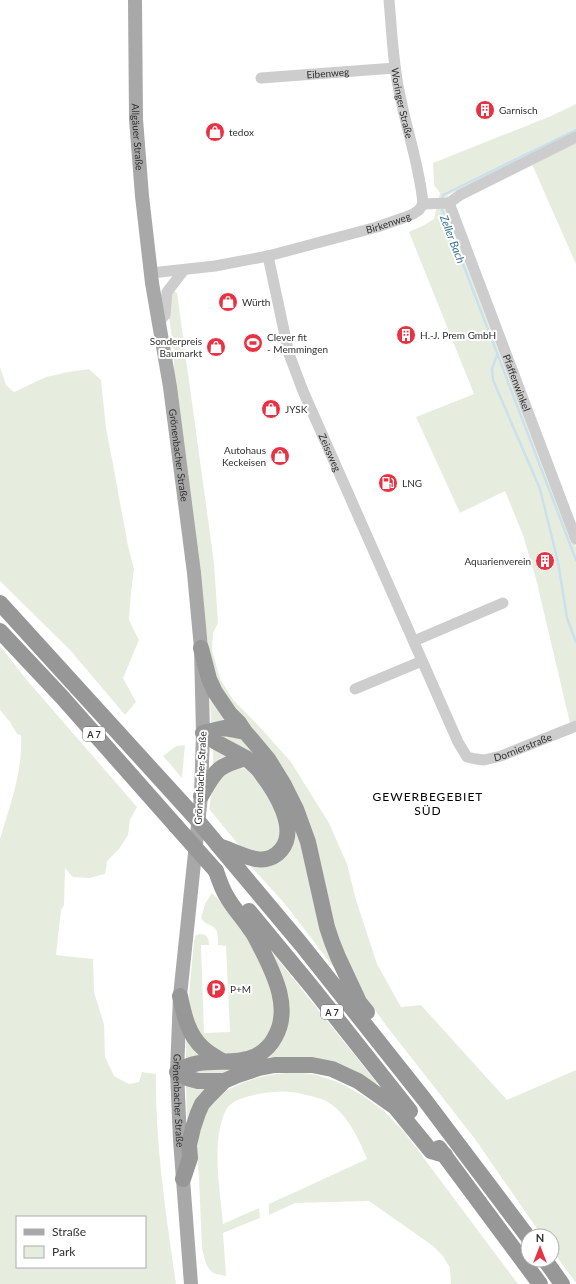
<svg xmlns="http://www.w3.org/2000/svg" width="576" height="1284" font-family="Lato,sans-serif">
<rect width="100%" height="100%" fill="#fff"/>
<path fill="#e7edde" fill-rule="evenodd" d="M576 104V133L448 195 447 201 576 547V721L570 723 536 579 523 535 505 491 460 513 416 417 474 394 409 232 424 225 434 219 440 193 434 185 433 163 551 116Z
M576 138V264L531 162Z
M173 290 177 293 214 563 218 623 213 633 212 650 220 679 234 701 256 723 291 762 329 823 347 864 356 900 377 964 401 1007 421 1005 507 1100 576 1070V1283L552 1250V1236H542L475 1139 388 1028 364 995 334 931 319 861 218 688 208 645 174 381V351L169 318 168 307Z
M0 367 6 385 14 392 46 377 68 372 89 369 101 380 106 428 113 464 128 546 134 569 131 593 129 620 139 640 123 678 136 702 125 715 70 650 0 581Z
M0 646 26 679 137 807 130 820 128 835 119 849 107 861 105 874 89 878 73 877 65 868 64 905 61 910 56 955 93 959 94 992 104 1024 105 1057 114 1076 129 1084 139 1082 142 1072 156 1074C155 1143 166 1215 176 1284H0V839C10 805 23 771 21 735L17 734 10 722 0 710ZM17 1217H145V1267H17Z
M210 692 234 726 211 727Z
M222 732 232 733 247 742 296 822 341 977 285 904 248 863 269 864 292 820 222 741Z
M185 745 182 778 163 756 176 746Z
M213 746 233 756 213 766Z
M236 767 246 769 257 775 275 808 283 837 267 854 242 849 209 809 212 792 216 782Z
M212 893 238 921 246 934 276 997 274 1029 257 1049 231 1056 221 1053 198 1036 190 1011 189 994 194 941 196 935C205 932 209 936 209 945H201L204 1033 230 1032 226 946 218 945C218 941 218 936 217 932 215 924 204 925 201 918L205 904Z
M271 951 377 1083 375 1085 340 1066 201 1076 191 1069 277 1045Z
M186 1036 207 1058 186 1061Z
M297 1072 317 1075 340 1083 362 1095 384 1111 405 1133 518 1284H451L450 1268 443 1256 433 1246 369 1201 295 1203 269 1215V1204L367 1159C358 1137 347 1113 326 1101 320 1098 312 1096 306 1095 289 1090 275 1091 258 1094 248 1096 231 1100 226 1110 211 1139 220 1191 223 1224L259 1208 260 1218 223 1233 226 1276C223 1275 219 1275 216 1274 206 1271 204 1257 202 1248 201 1225 200 1202 199 1178 198 1166 196 1151 198 1139 200 1128 207 1108 215 1100 238 1079 267 1074 297 1072Z
M186 1083 211 1087 187 1126Z"/>
<g fill="none" stroke-linecap="round" stroke-linejoin="round">
<path stroke="#cae0ed" stroke-width="2.5" d="M442 200 443 195 576 130
M442 205V209L576 560
M497 355 492 369 493 380 540 489 558 562 567 618 576 642"/>
<g stroke="#cdcdcd" stroke-width="11">
<path id="s1" d="M389 0C392 33 393 67 401 100 408 135 420 169 423 204"/>
<path id="s2" d="M261 78 395 68"/>
<path id="s3" d="M449 203 576 539"/>
<path d="M423 204 449 203 460 195 576 137"/>
<path id="s4" d="M268 256 289 354 303 391 458 742 467 757 476 759 484 760 501 756 576 726"/>
<path id="s5" d="M151 273 215 266 268 256 377 227 403 218 413 214 419 210 423 204"/>
<path d="M159 322 165 315 167 292 184 270"/>
<path d="M414 641 503 603"/>
<path d="M355 689 422 661"/>
</g>
<path stroke="#a8a8a8" stroke-width="14" id="s6" d="M135 0 136 119 142 196 152 283 170 387 194 573 201 648 203 733 201 796 180 996 177 1072 180 1140 191 1284"/>
<path stroke="#979797" stroke-width="16" d="M0 603 193 815
M0 631 62 697 176 826
M201 648 209 679 215 692 230 714 239 723 245 732 253 741 268 759 284 785 296 809 308 842 327 927 332 942 338 957 359 1002 367 1012
M203 733 216 742 246 758
M203 733 224 728 245 732
M201 796C216 770 217 766 246 758 251 763 257 767 261 773 275 791 299 829 281 850 275 857 266 861 256 859 244 857 231 850 219 846
M218 845 301 944 424 1099 528 1237
M216 871C219 880 222 889 227 897 233 908 243 918 250 929 255 935 258 943 262 950 275 976 291 1009 275 1037 271 1045 265 1051 256 1056 231 1068 202 1054 177 1072L187 1078 198 1081H224L238 1075 259 1068 275 1065H312L332 1069 358 1081 395 1107 431 1151 445 1155
M249 911 311 986 410 1111
M180 996C184 1015 188 1035 203 1048 208 1053 215 1057 222 1061
M439 1148 540 1284
M183 1179 190 1158 189 1145 193 1128 198 1113 202 1104 209 1096 224 1081
M545 1260 562 1284"/>
<path stroke="#979797" stroke-width="16" d="M193 815 218 845
M176 826 216 871"/>
</g>
<defs>
<g id="building-disc" transform="scale(1)"><circle r="9.5" fill="#e83142" stroke="#fff"/><path d="M-4-6H4V6H1V3H-1V6H-4ZM-2.5-4.3h1.7v1.8h-1.7ZM.8-4.3h1.7v1.8H.8ZM-2.5-1h1.7V.8h-1.7ZM.8-1h1.7V.8H.8Z" fill="#fff"/></g>
<g id="shop-disc" transform="scale(1)"><circle r="9.5" fill="#e83142" stroke="#fff"/><path d="M-5-2.5h2.3a2.7 3.5 0 0 1 5.4 0H5L5.5 6h-11ZM-1.5-2.5h3a1.5 2.3 0 0 0-3 0Z" fill="#fff"/></g>
<g id="stadium-disc" transform="scale(1)"><circle r="9.5" fill="#e83142" stroke="#fff"/><path d="M0-5a6.5 5 0 1 0 0 10a6.5 5 0 1 0 0-10ZM-3.5-1.8h7v3.6h-7Z" fill="#fff"/></g>
<g id="fuel-disc" transform="scale(1)"><circle r="9.5" fill="#e83142" stroke="#fff"/><path d="M-5.5-6h7V0h2V4h1.3V-2.5L3-4.5l.8-.8L6-3V5H2.5V1h-1V6h-7ZM-4.2-4.7v3.2H.2V-4.7Z" fill="#fff"/></g>
<g id="parking-disc" transform="scale(1)"><circle r="9.5" fill="#e83142" stroke="#fff"/><path d="M-3.5-5.5H1a3.5 3.5 0 0 1 0 7H-1V5.5H-3.5ZM-1-3.4V-.6H.8a1.4 1.4 0 0 0 0-2.8Z" fill="#fff"/></g>
</defs>
<g fill-rule="evenodd">
<use href="#building-disc" x="485" y="110"/>
<use href="#shop-disc" x="215" y="132"/>
<use href="#shop-disc" x="228" y="302"/>
<use href="#building-disc" x="406" y="335"/>
<use href="#stadium-disc" x="253" y="343"/>
<use href="#shop-disc" x="216" y="347"/>
<use href="#shop-disc" x="271" y="409"/>
<use href="#shop-disc" x="280" y="456"/>
<use href="#fuel-disc" x="388" y="483"/>
<use href="#building-disc" x="545" y="561"/>
<use href="#parking-disc" x="216" y="989"/>
</g>
<g text-anchor="middle" dominant-baseline="central" stroke-width="4" stroke-linejoin="round" paint-order="stroke">
<g fill="#fff" stroke="#6e6e6e" stroke-width="1">
<rect x="83" y="727" width="22" height="14" rx="3"/>
<rect x="321" y="1005" width="22" height="14" rx="3"/>
</g>
<g font-size="9" font-weight="bold" fill="#303030">
<text x="94" y="734">A 7</text>
<text x="332" y="1012">A 7</text>
</g>
<g font-size="10" fill="#303030" stroke="#fff">
<text stroke="none"><textPath href="#s2" startOffset="67">Eibenweg</textPath></text>
<text stroke="none"><textPath href="#s1" startOffset="104">Woringer Straße</textPath></text>
<text stroke="none"><textPath href="#s6" startOffset="137">Allgäuer Straße</textPath></text>
<text stroke="none"><textPath href="#s5" startOffset="243">Birkenweg</textPath></text>
<text stroke="none"><textPath href="#s3" startOffset="192">Pfaffenwinkel</textPath></text>
<text stroke="none"><textPath href="#s4" startOffset="207">Zeissweg</textPath></text>
<text stroke="none"><textPath href="#s6" startOffset="458">Grönenbacher Straße</textPath></text>
<text stroke="none"><textPath href="#s4" startOffset="599">Dornierstraße</textPath></text>
<text transform="translate(200 778) rotate(-87)">Grönenbacher Straße</text>
<text stroke="none"><textPath href="#s6" startOffset="1106">Grönenbacher Straße</textPath></text>
</g>
<g font-size="10" fill="#303030" stroke="#fff" text-anchor="start">
<text x="499" y="110">Garnisch</text>
<text x="229" y="132">tedox</text>
<text x="242" y="302">Würth</text>
<text x="420" y="335">H.-J. Prem GmbH</text>
<text x="267" y="337">Clever fit<tspan x="267" dy="12">- Memmingen</tspan></text>
<text x="202" y="341" text-anchor="end">Sonderpreis<tspan x="202" dy="12">Baumarkt</tspan></text>
<text x="285" y="409">JYSK</text>
<text x="266" y="450" text-anchor="end">Autohaus<tspan x="266" dy="12">Keckeisen</tspan></text>
<text x="402" y="483">LNG</text>
<text x="531" y="561" text-anchor="end">Aquarienverein</text>
<text x="230" y="989">P+M</text>
</g>
<g font-size="11" font-style="italic" fill="#3c7495" stroke="#fff">
<text transform="translate(453 239) rotate(69)">Zeller Bach</text>
</g>
<g font-size="12" letter-spacing="1" fill="#000" stroke="#fff">
<text x="428" y="796">GEWERBEGEBIET<tspan x="428" dy="14">SÜD</tspan></text>
</g>
</g>
<rect x="16" y="1216" width="130" height="52" fill="#ffffff" stroke="#acacac"/>
<rect x="24" y="1229" width="20" height="6" fill="#a8a8a8" stroke="#acacac"/>
<text x="52" y="1236" font-size="12" fill="#303030">Straße</text>
<rect x="24" y="1246" width="20" height="12" fill="#e7edde" stroke="#acacac"/>
<text x="52" y="1256" font-size="12" fill="#303030">Park</text>
<g transform="translate(540 1248)"><circle r="19" fill="#ffffff" stroke="#acacac"/>
<path d="M0-3L7 15L0 10L-7 15Z" fill="#e83142"/>
<text y="-6" font-size="11" font-weight="bold" text-anchor="middle" fill="#303030">N</text>
</g>
</svg>
